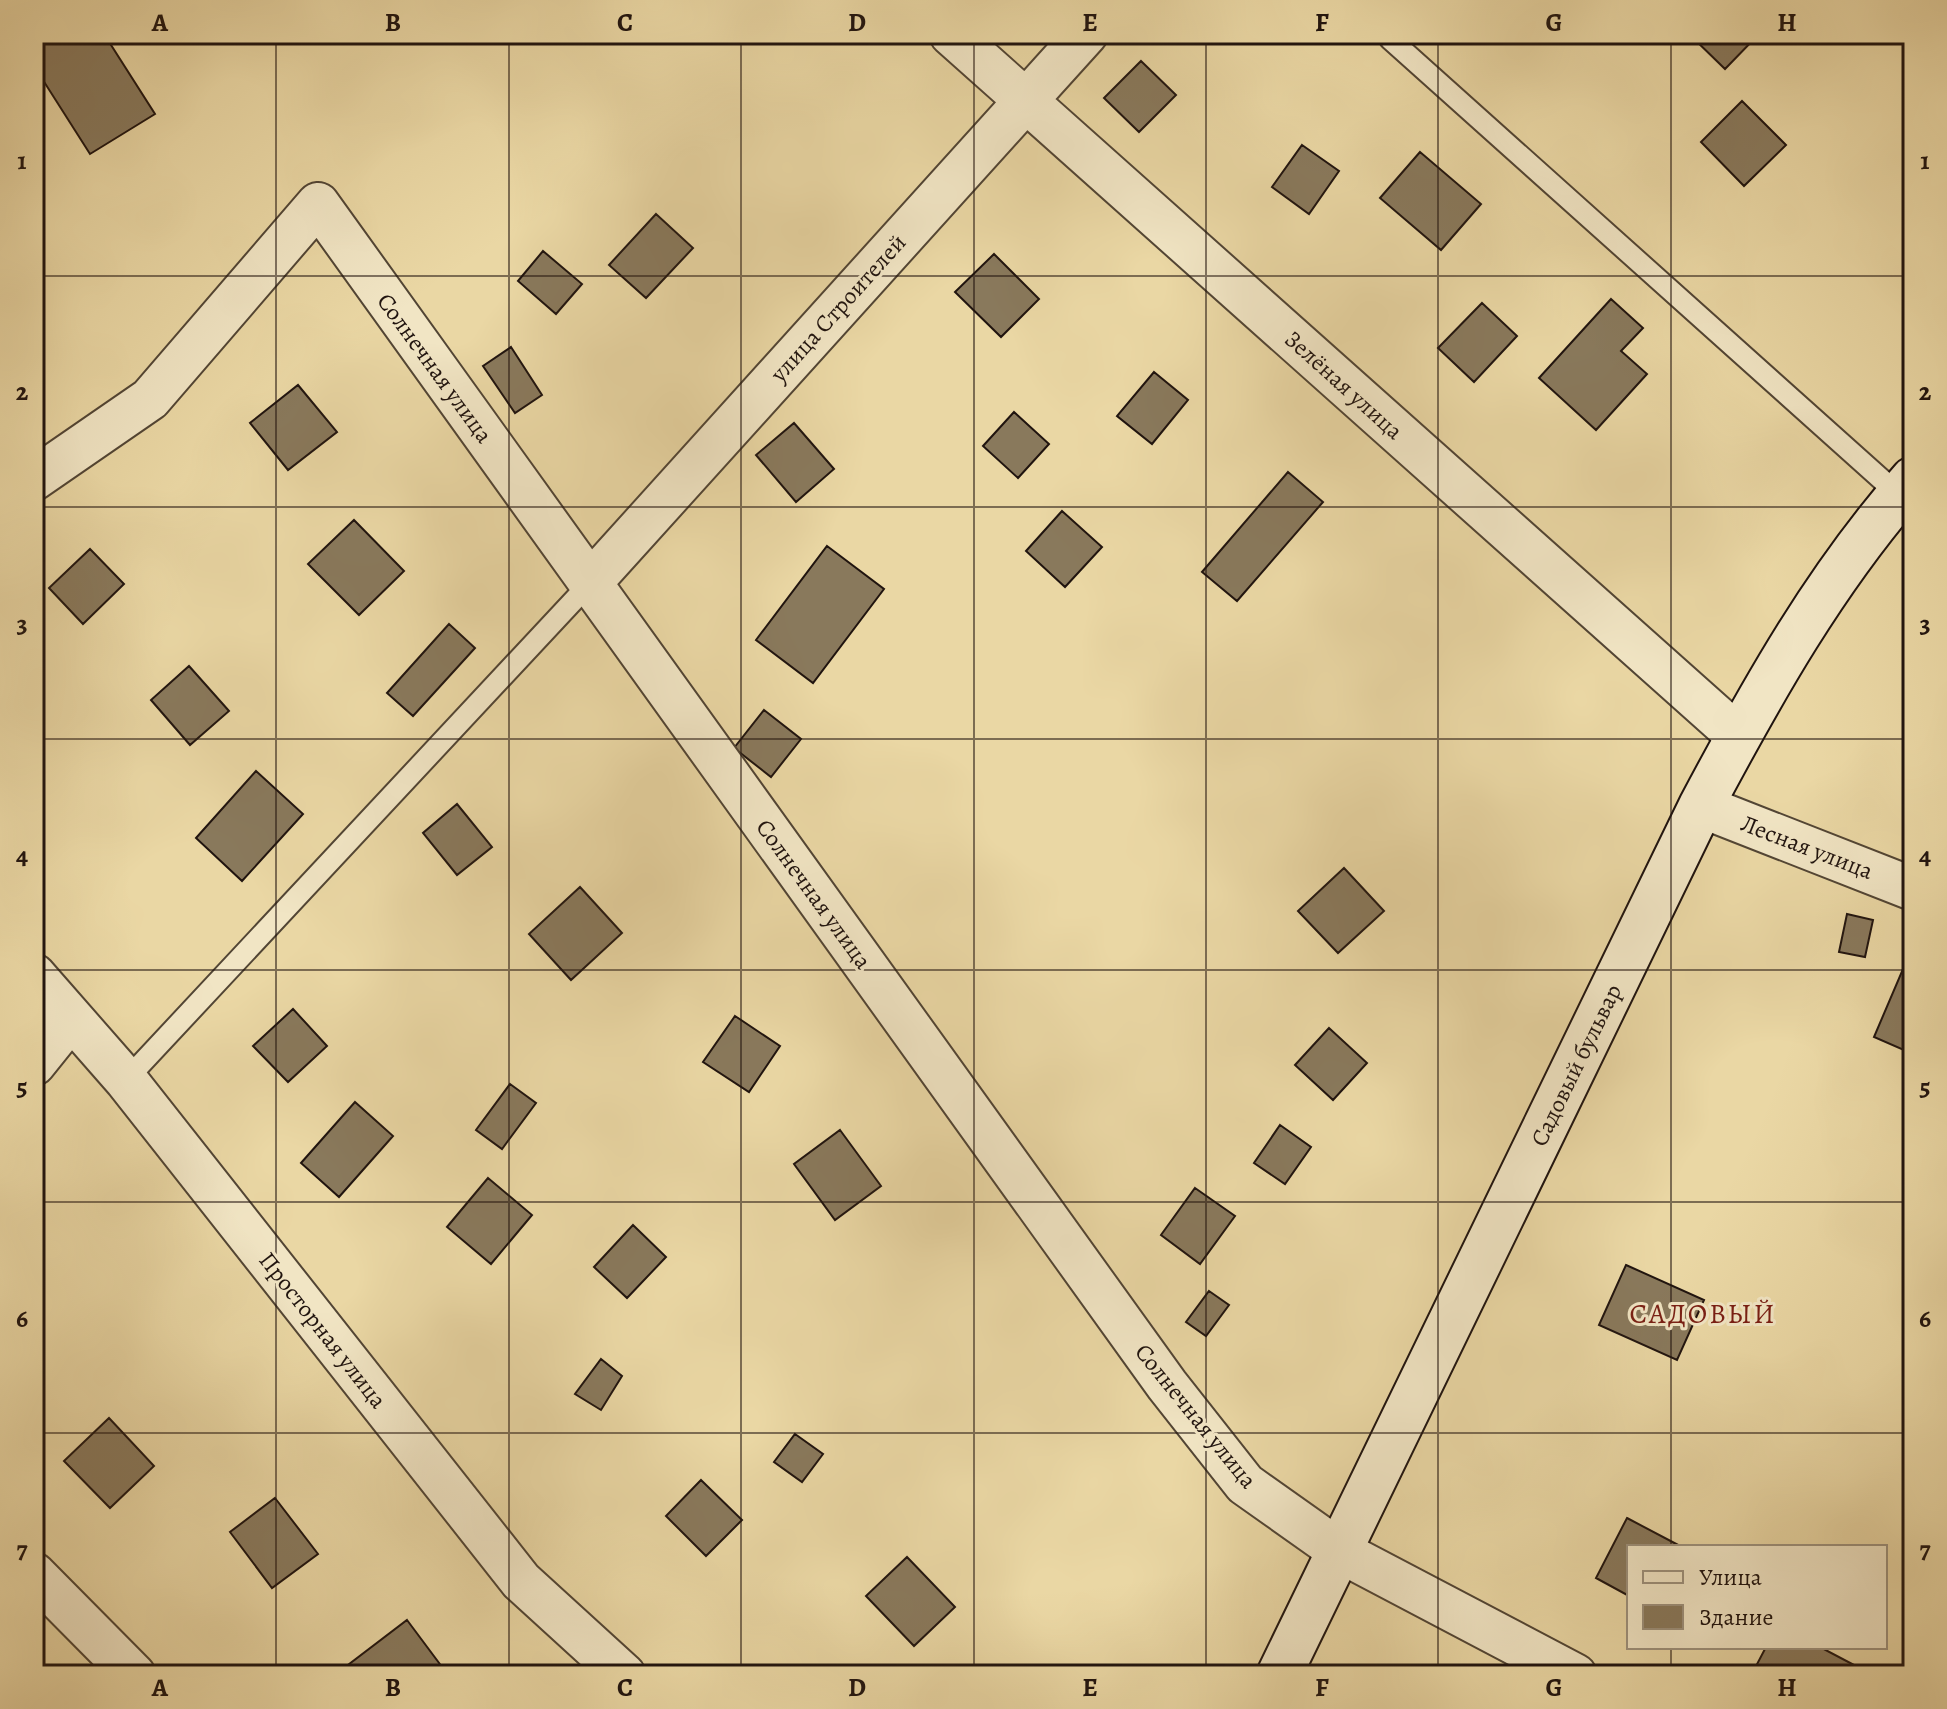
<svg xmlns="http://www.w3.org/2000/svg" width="1947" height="1709" font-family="Alegreya,serif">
<rect width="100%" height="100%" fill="#ead7a4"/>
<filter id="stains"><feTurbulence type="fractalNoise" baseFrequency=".0025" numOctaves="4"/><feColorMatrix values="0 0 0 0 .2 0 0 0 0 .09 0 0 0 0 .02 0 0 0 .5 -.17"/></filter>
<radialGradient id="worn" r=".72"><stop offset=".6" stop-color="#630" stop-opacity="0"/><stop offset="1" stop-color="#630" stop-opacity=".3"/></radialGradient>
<path fill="#89795c" stroke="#20140f" stroke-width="2" d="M34 34H104L155 114 90 154 34 66Z
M1689 34H1759L1725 69Z
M1141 61 1176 95 1139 132 1104 98Z
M1742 101 1786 145 1744 186 1701 142Z
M1302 145 1339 171 1309 214 1272 187Z
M1420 152 1481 204 1441 250 1380 198Z
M656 214 693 248 646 298 609 265Z
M543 251 582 284 556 314 518 281Z
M994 254 1039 299 1001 337 955 292Z
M1611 299 1643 328 1621 351 1647 374 1596 430 1539 378Z
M1482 303 1517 336 1474 382 1438 348Z
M511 347 542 395 515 413 483 366Z
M1154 372 1188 400 1152 444 1117 416Z
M298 385 337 432 288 470 250 423Z
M1014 412 1049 444 1018 478 983 446Z
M794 423 834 469 796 502 756 455Z
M1288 472 1323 502 1237 601 1202 572Z
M1062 511 1102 547 1065 587 1026 551Z
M354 520 404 571 359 615 308 564Z
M827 546 884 589 813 683 756 640Z
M90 549 124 584 83 624 49 588Z
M449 624 475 648 413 716 387 693Z
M189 666 229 711 190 745 151 700Z
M764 710 801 739 771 777 734 748Z
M256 771 303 814 242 881 196 838Z
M457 804 492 847 457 875 423 833Z
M1344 868 1384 911 1338 953 1298 911Z
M580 887 622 933 571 980 529 934Z
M1847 914 1873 920 1865 957 1839 952Z
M1903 969 1913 973V1054L1874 1037Z
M293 1009 327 1046 288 1082 253 1046Z
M735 1016 780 1046 749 1092 703 1062Z
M1329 1028 1367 1063 1333 1100 1295 1065Z
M510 1084 536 1103 502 1149 476 1130Z
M355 1102 393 1136 339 1197 301 1163Z
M1280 1125 1311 1147 1285 1184 1254 1163Z
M840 1130 881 1186 835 1220 794 1164Z
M488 1178 532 1215 491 1264 447 1227Z
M1195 1188 1235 1216 1200 1264 1161 1235Z
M633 1225 666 1257 627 1298 594 1267Z
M1626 1265 1704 1300 1677 1360 1599 1325Z
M1209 1291 1229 1305 1206 1336 1186 1322Z
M601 1359 622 1376 601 1410 575 1394Z
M109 1418 154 1466 110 1508 64 1461Z
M795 1434 823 1454 802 1482 774 1462Z
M701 1480 742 1520 706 1556 666 1516Z
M275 1498 318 1554 272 1588 230 1532Z
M1627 1518 1682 1547H1629V1596L1596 1578Z
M907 1557 955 1607 914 1646 866 1596Z
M407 1620 448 1675H349L344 1668Z
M1766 1647H1820L1873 1675H1768L1755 1668Z"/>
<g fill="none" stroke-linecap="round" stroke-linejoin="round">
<g stroke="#524534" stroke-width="24">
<path id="lane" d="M1390 39 1899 495
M126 1080 590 583"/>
</g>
<g stroke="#524534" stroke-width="46">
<path id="street" d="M951 34 1738 736
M34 479 150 399 318 204 1167 1385 1245 1484 1341 1552 1575 1675
M590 583 1086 34
M1701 806 1913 889
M34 975 126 1080 521 1581 624 1675
M34 1064 71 1018
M34 1574 134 1675"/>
</g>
<g stroke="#20140f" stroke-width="48">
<path id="secondary" d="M1279 1675 1701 806C1762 691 1826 577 1913 479"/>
</g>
<use href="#lane" stroke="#f1e5c4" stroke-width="20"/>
<use href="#street" stroke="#f1e5c4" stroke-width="42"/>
<use href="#secondary" stroke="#f1e5c4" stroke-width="44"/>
</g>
<path fill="none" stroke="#20140f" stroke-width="2" stroke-opacity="0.55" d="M276 34V1675M509 34V1675M741 34V1675M974 34V1675M1206 34V1675M1438 34V1675M1671 34V1547M34 276H1913M34 507H1913M34 739H1913M34 970H1913M34 1202H1913M34 1433H1913M1671 1647V1675"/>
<g text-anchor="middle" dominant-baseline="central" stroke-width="6" stroke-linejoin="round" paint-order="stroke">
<g font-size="24" fill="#20140f" stroke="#f1e5c4">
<text transform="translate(838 308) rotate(-48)">улица Строителей</text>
<text transform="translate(435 368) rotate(54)">Солнечная улица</text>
<text transform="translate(1344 385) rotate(42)">Зелёная улица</text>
<text transform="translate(1807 847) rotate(21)">Лесная улица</text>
<text transform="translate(814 894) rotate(54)">Солнечная улица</text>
<text transform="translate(1576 1065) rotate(-64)">Садовый бульвар</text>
<text transform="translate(323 1330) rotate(52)">Просторная улица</text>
<text transform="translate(1196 1416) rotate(51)">Солнечная улица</text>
</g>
<g font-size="28" letter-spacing="2" fill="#7a1f14" stroke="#f1e5c4">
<text x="1703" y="1314">САДОВЫЙ</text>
</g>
</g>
<rect width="1947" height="1709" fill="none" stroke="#ead7a4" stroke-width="88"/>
<rect x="1627" y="1545" width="260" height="104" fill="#f1e5c4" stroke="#9d917c" stroke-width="2"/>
<rect x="1643" y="1571" width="40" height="12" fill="#f1e5c4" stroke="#9d917c" stroke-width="2"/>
<text x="1699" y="1585" font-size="24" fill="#20140f">Улица</text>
<rect x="1643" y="1605" width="40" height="24" fill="#89795c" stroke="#9d917c" stroke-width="2"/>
<text x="1699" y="1625" font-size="24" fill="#20140f">Здание</text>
<rect x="44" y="44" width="1859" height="1621" fill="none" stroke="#20140f" stroke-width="3"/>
<g font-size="26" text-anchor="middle" font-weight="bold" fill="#20140f">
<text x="160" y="31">A</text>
<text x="393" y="31">B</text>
<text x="625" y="31">C</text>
<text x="857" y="31">D</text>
<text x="1090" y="31">E</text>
<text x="1322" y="31">F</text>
<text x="1554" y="31">G</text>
<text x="1787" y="31">H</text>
<text x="22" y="169">1</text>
<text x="1925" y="169">1</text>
<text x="22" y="400">2</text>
<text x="1925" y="400">2</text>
<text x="22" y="632">3</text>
<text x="1925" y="632">3</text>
<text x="22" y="864">4</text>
<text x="1925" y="864">4</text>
<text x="22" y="1095">5</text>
<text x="1925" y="1095">5</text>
<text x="22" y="1327">6</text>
<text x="1925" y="1327">6</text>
<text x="22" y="1558">7</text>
<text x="1925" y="1558">7</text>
<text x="160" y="1696">A</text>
<text x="393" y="1696">B</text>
<text x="625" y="1696">C</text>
<text x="857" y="1696">D</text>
<text x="1090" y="1696">E</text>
<text x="1322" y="1696">F</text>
<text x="1554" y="1696">G</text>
<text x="1787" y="1696">H</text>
</g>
<rect width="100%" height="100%" filter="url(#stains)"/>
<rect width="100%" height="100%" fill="url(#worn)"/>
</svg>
